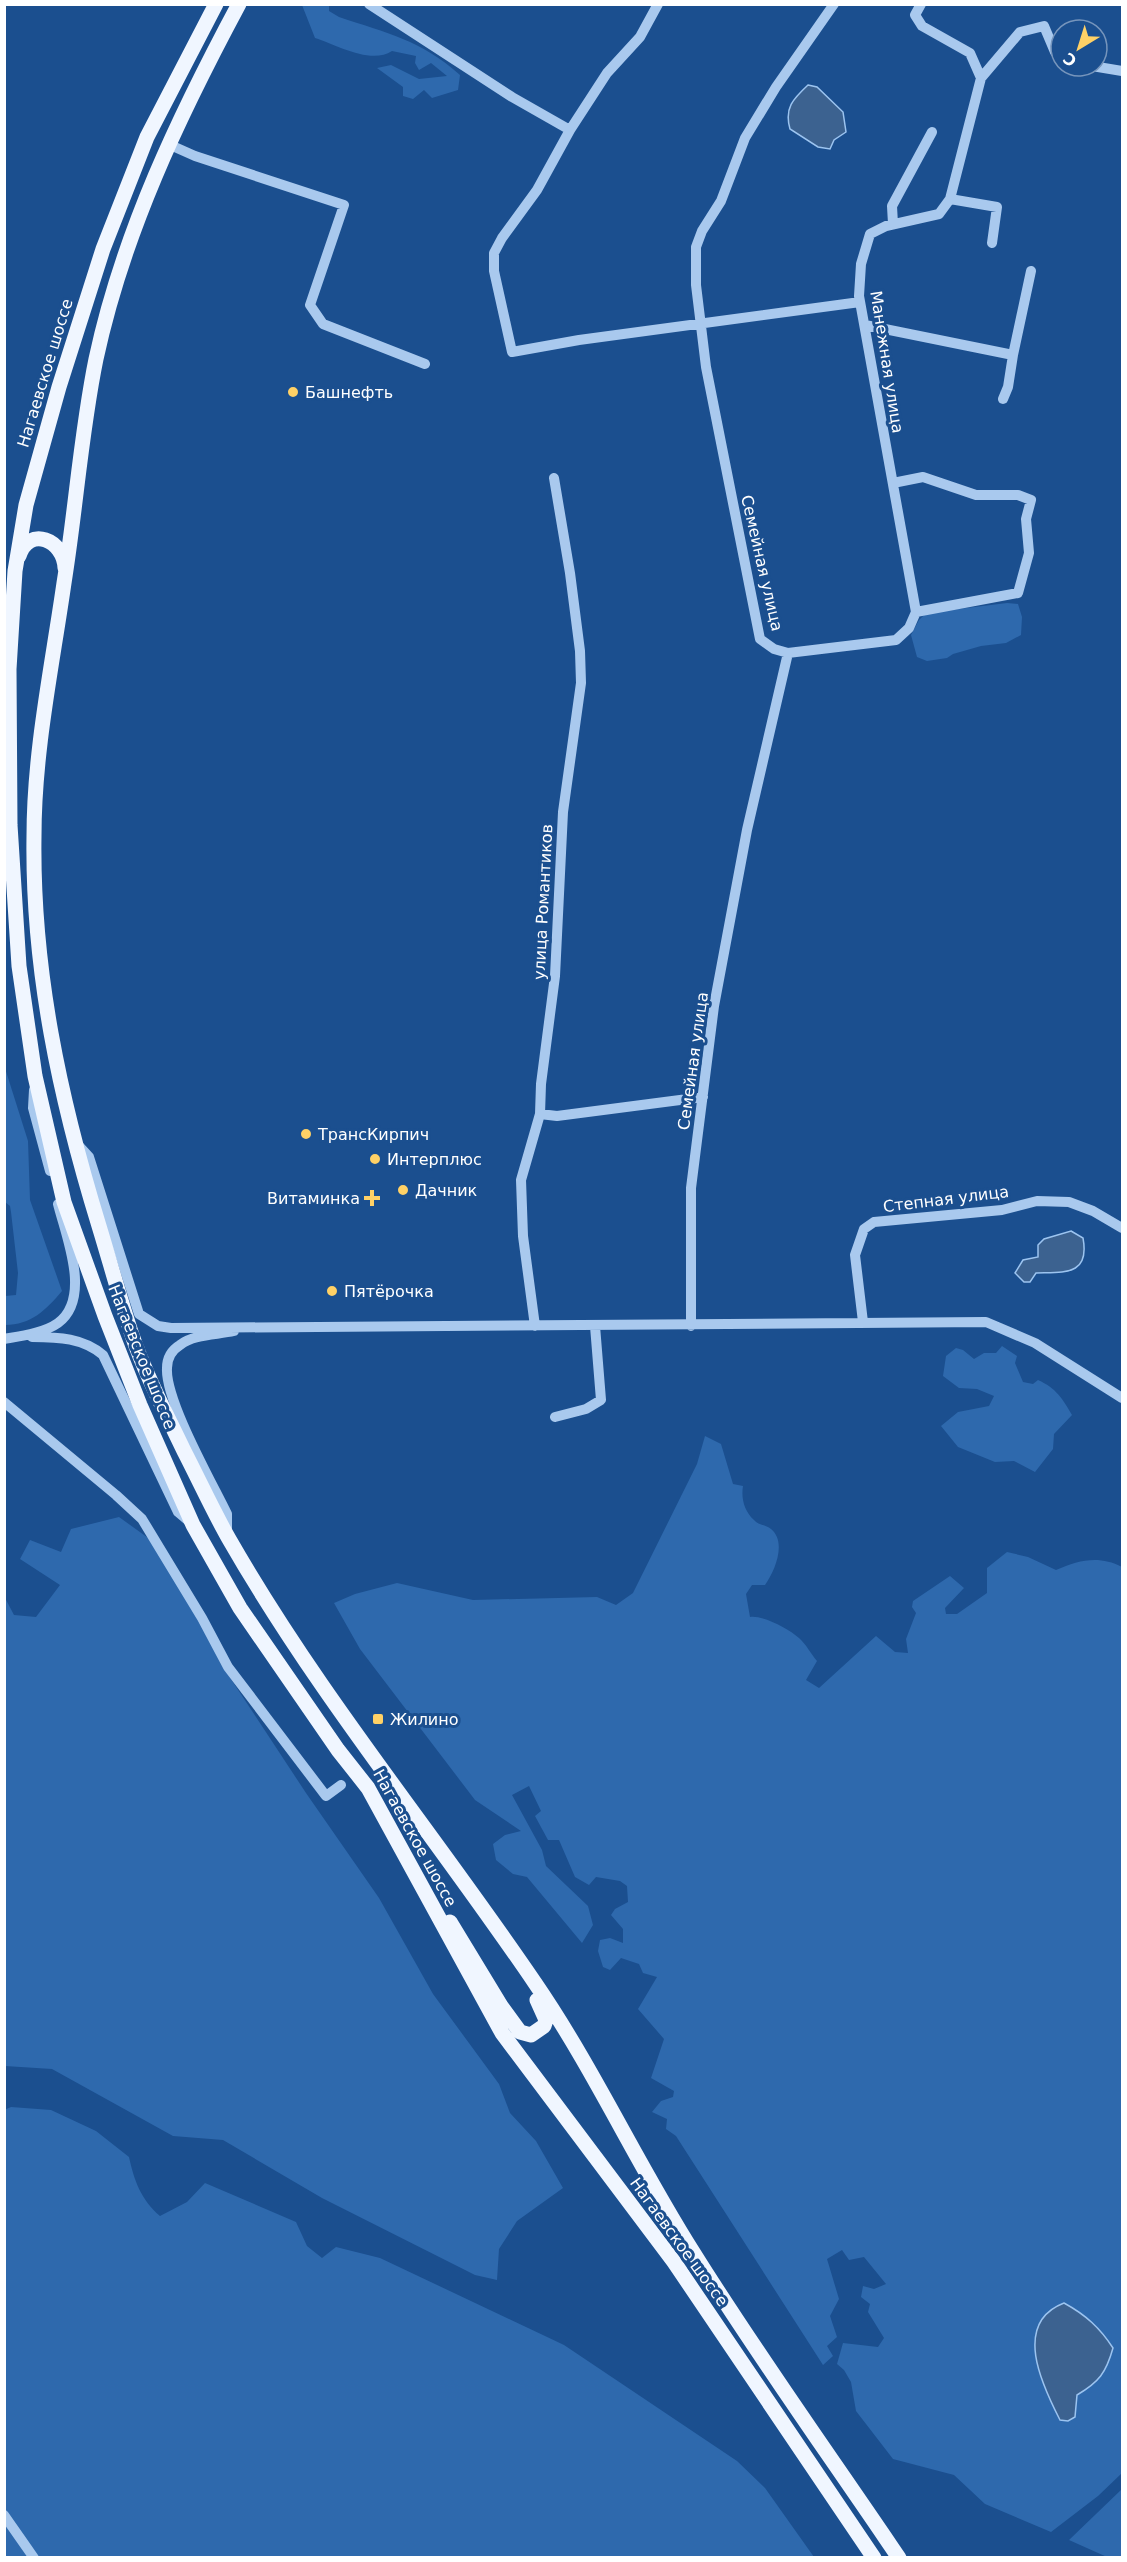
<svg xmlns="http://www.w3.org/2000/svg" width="1127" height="2562" font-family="'DejaVu Sans',sans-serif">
<rect width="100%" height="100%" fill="#1b4f8f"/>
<path fill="#2e69ad" d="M302 5H329V11L339 17C387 33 421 40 460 75L458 90 432 98 424 90 413 99 403 96V87L377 68 391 65 419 79 447 76 431 63 419 70 415 63 416 56 392 51C371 65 337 45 315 38Z
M1007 603 1018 604 1022 617 1021 635 1006 643 981 646 953 654 947 658 927 661 917 657 911 635 919 620 926 613Z
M4 1065 28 1141 30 1200 62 1291C46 1310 31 1325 5 1325V1296L16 1295 18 1273 11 1212 10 1206 5 1202Z
M1002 1346 1017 1356 1015 1363 1023 1382 1033 1384 1038 1380C1056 1388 1063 1399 1072 1415L1054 1434 1053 1449 1035 1472 1014 1461 995 1462 958 1447 941 1426 958 1412 989 1406 994 1396 977 1389 959 1388 943 1376 946 1356 956 1348 963 1350 974 1359 984 1353H996Z
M705 1436 721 1444 733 1484 743 1486C741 1498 744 1511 754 1520 758 1525 766 1525 771 1529 787 1542 775 1571 765 1585H752L746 1594 750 1617C763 1615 789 1629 799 1638 806 1644 811 1654 817 1661L806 1680 819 1688 876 1636 895 1652 908 1653 906 1639 916 1613 912 1607 913 1601 950 1576 964 1588 945 1608 946 1614H957L987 1593V1568L1007 1552 1028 1557 1056 1570C1079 1560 1099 1555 1122 1567V2473L1098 2496 1051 2532 985 2504 954 2475 893 2459 856 2411 851 2382 844 2370 837 2364 843 2343 878 2347 884 2338 868 2312 870 2304 861 2297 863 2286 874 2289 886 2284 864 2257 849 2260 842 2250 827 2259 839 2299 830 2316 837 2337 827 2346 833 2356 823 2365 676 2136 666 2129 667 2119 652 2112 661 2101 673 2097 674 2091 651 2078 664 2039 638 2009 657 1977 643 1973 639 1964 621 1958 610 1970 603 1967 598 1951 600 1940 610 1938 623 1943V1929L611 1915 615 1909 628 1902 627 1886 620 1881 596 1877 589 1885 575 1877 559 1840H548L535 1816 541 1811 529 1786 512 1795 542 1850 546 1866 588 1906 593 1925 582 1943 527 1877 513 1874 496 1860 493 1844 505 1835 521 1831 475 1800 360 1649 334 1603 355 1594 397 1583 473 1600 597 1597 616 1605 633 1593 697 1464Z
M119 1517 151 1540 190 1593 221 1664 306 1793 379 1898 433 1994 499 2084 510 2113 536 2141 563 2188 517 2221 499 2249 497 2280 475 2275 322 2198 223 2140 173 2136 52 2069 5 2066 4 1596 14 1615 36 1617 60 1585 20 1559 30 1540 61 1552 71 1529Z
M11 2107 51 2110 96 2131 129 2157C134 2180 141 2200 160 2216L187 2202 205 2183 296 2222 307 2246 322 2258 336 2247 380 2258 564 2345 737 2461 765 2488 814 2557 5 2558 4 2110Z
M1122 2489V2557H1107L1069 2540Z"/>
<path fill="#3c6290" stroke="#9cc4f0" stroke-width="1.5" d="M808 85 817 87 843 112 846 132 834 140 830 149 818 147 790 129C784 108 793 99 808 85Z
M1071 1231 1083 1238C1090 1276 1064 1272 1036 1273L1030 1282H1024L1015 1273 1023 1260 1038 1257V1245L1044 1239Z
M1064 2303C1086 2315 1100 2328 1113 2348 1106 2373 1099 2382 1077 2395L1075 2417 1068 2421 1060 2420C1042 2385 1012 2323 1064 2303Z"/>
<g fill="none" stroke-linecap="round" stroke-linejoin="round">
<path stroke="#a9c9ee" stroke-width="10" d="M369 4 512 97 570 130
M658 4 640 37 607 73 570 130 537 190 502 238 494 253V271L512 352 579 340 860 302
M921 4 915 15 922 26 970 53 981 78
M1092 66 1122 71
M168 144 195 156 344 205 310 305 323 324 425 364
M950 199 997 207 992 243
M893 224 892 206 932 132
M865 325 1013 355 1031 271
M1003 399 1008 387 1013 355
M893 483 923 477 976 495H1018L1031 500 1026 519 1029 553 1018 593 916 612
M788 653 896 640 909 628 916 612 859 296 861 264 870 234 886 226 939 214 950 199 981 78 1020 32 1044 26 1055 52 1061 55
M34 1090 33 1108 50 1171
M540 1114 557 1116 703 1097
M78 1145 89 1157 139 1314 158 1326 171 1328 986 1322 1035 1343 1122 1398
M863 1322 855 1255 864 1229 874 1222 1002 1210 1037 1201 1069 1202 1093 1211 1122 1228
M535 1326 523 1236 521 1180 540 1114 541 1084 555 976 563 812 581 683 580 651 570 573 554 478
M691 1326V1188L714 1006 747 830 788 653 774 649 760 639 706 367 696 285V247L702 231 721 201 745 138 776 87 834 4
M32 1337C59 1337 83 1338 103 1355L178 1512 191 1523
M4 1339C21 1336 44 1333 58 1323 92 1298 66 1236 58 1204
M4 1402 116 1495 142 1519 202 1618 228 1667 326 1796 341 1785
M555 1417 586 1409 601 1400 595 1326
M227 1531V1514C211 1481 165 1400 167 1368 167 1358 172 1350 180 1345 194 1334 217 1335 234 1331
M4 2515 34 2558"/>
<path stroke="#f0f6ff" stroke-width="15" d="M216 4 147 137 103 249 59 387 26 505 15 571 9 669 10 825 19 966 35 1076 64 1202 105 1316 140 1405 193 1525 240 1608 338 1750 368 1788 502 2033 674 2262 874 2558
M239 4C179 116 123 233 96 359 81 432 76 508 64 583 52 667 34 751 34 836 32 970 60 1099 99 1226 110 1262 120 1299 132 1335 145 1374 166 1413 184 1451 199 1480 213 1511 229 1539 319 1696 434 1834 535 1983 594 2069 637 2164 693 2252 758 2356 830 2456 899 2558
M19 556C29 525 64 540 65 568
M450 1922 501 2006 520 2032 531 2035 544 2026 546 2020 537 2000"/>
</g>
<g fill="#ffd166" stroke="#1b4f8f" stroke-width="2">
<circle cx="293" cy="392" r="6"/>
<circle cx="306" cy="1134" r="6"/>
<circle cx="375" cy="1159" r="6"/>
<circle cx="403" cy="1190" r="6"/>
<path d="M369 1189h6v6h6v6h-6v6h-6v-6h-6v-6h6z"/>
<circle cx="332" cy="1291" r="6"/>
<rect x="372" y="1713" width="12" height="12" rx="3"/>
</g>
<g text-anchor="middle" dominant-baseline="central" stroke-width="6" stroke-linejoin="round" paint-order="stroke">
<g font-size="16" fill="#fff" stroke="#1b4f8f">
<text transform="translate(887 362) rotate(81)">Манежная улица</text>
<text transform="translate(45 373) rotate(-73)">Нагаевское шоссе</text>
<text transform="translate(762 563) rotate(77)">Семейная улица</text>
<text transform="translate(543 902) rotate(-87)">улица Романтиков</text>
<text transform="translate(693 1061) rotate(-82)">Семейная улица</text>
<text transform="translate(946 1199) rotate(-7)">Степная улица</text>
<text transform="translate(142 1357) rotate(68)">Нагаевское шоссе</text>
<text transform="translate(415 1838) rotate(61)">Нагаевское шоссе</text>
<text transform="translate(679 2242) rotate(54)">Нагаевское шоссе</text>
</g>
<g font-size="16" fill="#fff" stroke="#1b4f8f" text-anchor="start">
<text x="305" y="392">Башнефть</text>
<text x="318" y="1134">ТрансКирпич</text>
<text x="387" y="1159">Интерплюс</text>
<text x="415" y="1190">Дачник</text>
<text x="360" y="1198" text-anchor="end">Витаминка</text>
<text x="344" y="1291">Пятёрочка</text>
<text x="390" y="1719">Жилино</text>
</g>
</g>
<rect width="1127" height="2562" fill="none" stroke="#ffffff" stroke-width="12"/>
<g transform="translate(1079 48) rotate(218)"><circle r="28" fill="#1b4f8f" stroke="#7695bc" stroke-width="1.5"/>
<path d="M0-4.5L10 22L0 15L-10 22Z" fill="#ffd166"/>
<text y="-9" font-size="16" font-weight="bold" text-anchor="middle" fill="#ffffff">С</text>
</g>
</svg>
